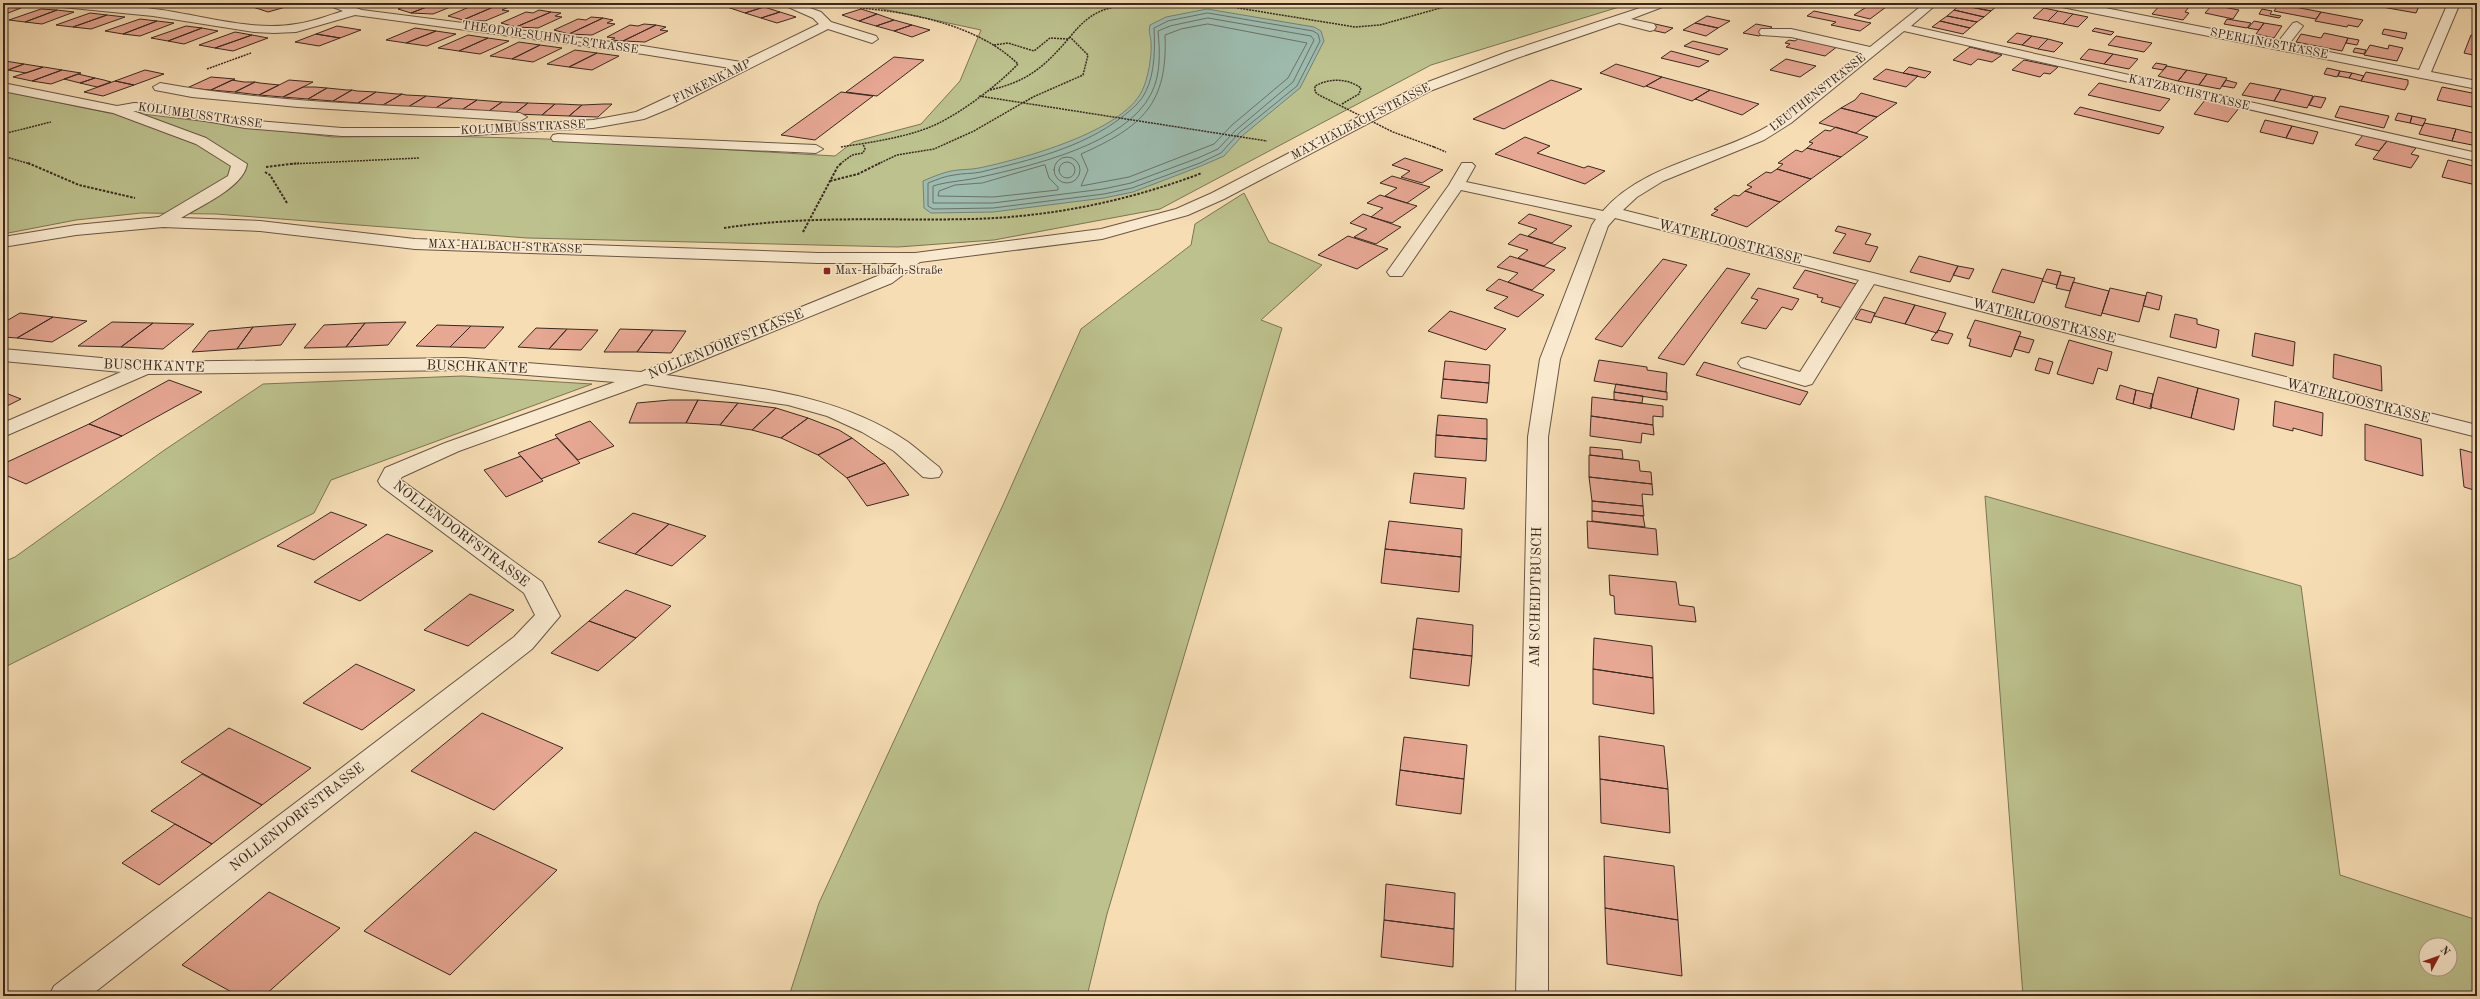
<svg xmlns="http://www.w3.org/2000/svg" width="2480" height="999" font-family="'Old Standard TT',serif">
<rect width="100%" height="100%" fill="#f6ddb4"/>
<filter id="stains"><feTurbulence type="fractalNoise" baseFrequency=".005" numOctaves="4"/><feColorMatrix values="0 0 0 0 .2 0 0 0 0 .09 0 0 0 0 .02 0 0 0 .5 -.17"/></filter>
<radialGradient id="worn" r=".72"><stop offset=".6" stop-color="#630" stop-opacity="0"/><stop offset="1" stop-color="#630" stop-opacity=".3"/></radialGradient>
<path fill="#bcc18d" stroke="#7b7556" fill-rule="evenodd" d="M820 3H1632L1431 65 1160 209 994 240 898 247 527 238 216 214 141 213 76 220 3 234V91L109 113H134L333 137 445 136 547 139 835 156 853 142 921 124 960 81 981 30 864 5 835 7Z
M1244 193 1269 242 1322 265 1261 320 1282 328 1107 914 1087 996H789L819 903 1003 505 1081 329 1191 245 1195 224Z
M462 376 592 384 331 480 314 513 3 668V562L15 557 163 451 263 384Z
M1985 496 2301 586 2340 875 2477 920V996H2023ZM2426 945H2450V969H2426Z"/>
<path fill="#9dbbae" stroke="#758175" d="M1207 9 1314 27 1321 31 1324 41 1300 88 1242 136 1224 156 1201 166 1133 192 1104 198 993 212 931 213 924 208 923 181C932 177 942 173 951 171 960 169 970 170 979 168 1022 159 1122 132 1142 91 1148 79 1152 56 1151 43 1151 36 1148 33 1150 25L1166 17Z"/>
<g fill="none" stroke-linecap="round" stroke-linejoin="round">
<path stroke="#6c7266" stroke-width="1" d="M1208 13 1313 31 1318 34 1320 41 1297 86 1239 133 1221 153 1200 163 1132 188 1104 194 993 208 933 209 928 206V183C936 180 945 176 954 175 963 173 972 174 981 172 1030 160 1082 148 1122 117 1131 110 1141 102 1146 91 1155 73 1155 47 1154 28L1168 21Z
M1208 18 1311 36 1314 40 1293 82 1236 130 1218 149 1198 158 1131 183 1103 189 993 203H933V186C949 181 965 181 981 177 1031 166 1126 144 1151 94 1161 75 1160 51 1158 31L1170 26Z
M1208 24 1307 43 1288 78 1232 125 1214 144 1129 177 1081 186 1088 170 1081 154C1142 127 1168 104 1165 35L1181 29Z
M1054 170a13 13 0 1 1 26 0a13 13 0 1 1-26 0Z
M1059 170a8 8 0 1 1 16 0a8 8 0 1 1-16 0Z
M1045 165 1049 178 1058 187V190L993 197 938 196 939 191 955 185 982 183Z"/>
</g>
<path fill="#e6a793" stroke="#3a291f" d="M249 3H275L256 8 243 5Z
M275 3H300L268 12 256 8Z
M413 3H437L411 13 398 9Z
M437 3 458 4 433 14 411 13Z
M715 3H746L730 8Z
M746 3H750L764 7 745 13 730 8Z
M1963 3H1982L1997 6 1991 11 1960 5Z
M2162 3 2189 7 2185 12 2189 13 2183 20 2152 14Z
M2384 3H2415L2420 4 2416 13 2382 7Z
M487 4 498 5 463 20 448 16 474 5 481 6Z
M1871 4 1886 7 1870 19 1854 15Z
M2279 4 2321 12 2316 19 2274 11Z
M498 5 509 7 502 10 509 11 485 21 463 20Z
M1960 5 1991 11 1984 17 1954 10Z
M2212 5 2239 10 2233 19 2205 13Z
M3 7 21 8 3 15Z
M764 7 780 12 761 18 745 13Z
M2044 8 2058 11 2048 21 2033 18Z
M41 9 57 10 25 22 9 20Z
M861 9 877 14 859 21 842 15Z
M2262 9 2272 11 2270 14 2281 16 2279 18 2259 14Z
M57 10 74 12 42 24 25 22Z
M539 10 551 12 516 27 501 23 526 12 533 13Z
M1954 10 1984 17 1977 22 1947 16Z
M1814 11 1871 23 1860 31 1831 25 1836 22 1807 16Z
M2058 11 2073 14 2063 24 2048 21Z
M551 12 561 13 555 16 562 17 538 28 516 27Z
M780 12 796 17 777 23 761 18Z
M2321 12 2363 20 2358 27 2348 25 2347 27 2315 21Z
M90 13 107 15 73 27 56 25Z
M877 14 894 20 876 26 859 21Z
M2073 14 2088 17 2078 27 2063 24Z
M107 15 125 17 91 29 73 27Z
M1707 16 1730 21 1718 28 1695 23Z
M1947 16 1977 22 1970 28 1940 21Z
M591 17 603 18 569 34 554 30 578 19 586 20Z
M603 18 613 20 607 23 615 24 592 35 569 34Z
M140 19 157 21 123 34 105 31Z
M2227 19 2251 23 2247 28 2224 24Z
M894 20 912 25 894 31 876 26Z
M157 21 174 23 140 36 123 34Z
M1940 21 1970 28 1963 34 1932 27Z
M2254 21 2264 23 2259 30 2248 28Z
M1695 23 1718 28 1706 36 1683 30Z
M2264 23 2282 26 2274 38 2256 34Z
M644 24 656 25 623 41 611 40 615 38 607 37 630 25 638 26Z
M1655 24 1673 28 1665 33 1647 29Z
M1756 24 1772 27 1759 36 1743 33Z
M656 25 666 27 660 30 668 31 645 42 623 41Z
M912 25 930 30 912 37 894 31Z
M186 26 202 28 168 41 151 38Z
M337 26 361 30 340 38 316 34Z
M202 28 218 31 184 44 168 41Z
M415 28 436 31 406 43 386 40Z
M2095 28 2114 32 2111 35 2092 31Z
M2384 29 2407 33 2405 39 2382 34Z
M436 31 456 34 427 46 406 43Z
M235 32 252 35 215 48 199 45Z
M2017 33 2032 36 2022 45 2007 42Z
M2324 33 2348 38 2342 51 2296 42 2301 34 2321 38Z
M316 34 340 38 319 46 295 42Z
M252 35 268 38 233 51 215 48Z
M468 35 488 38 459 51 438 48Z
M2471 35 2477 36V56L2464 53Z
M2032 36 2048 39 2038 49 2022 45Z
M2116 36 2152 43 2144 52 2108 45Z
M488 38 509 41 480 54 459 51Z
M1799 38 1838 46 1825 56 1786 47 1790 44 1785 43 1789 40 1795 41Z
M2348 38 2359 40 2357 45 2346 43Z
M2048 39 2063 43 2054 52 2038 49Z
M1693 41 1728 49 1719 55 1684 46Z
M519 42 540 45 512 59 490 56Z
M540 45 562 48 533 62 512 59Z
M2370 45 2388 49 2389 45 2403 48 2397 61 2364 55Z
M1970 47 2002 55 1992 62 1978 59 1971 65 1953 60Z
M2355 48 2366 50 2364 54 2353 52Z
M2089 49 2113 54 2104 64 2080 59Z
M575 50 597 53 569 67 547 64Z
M1671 51 1709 61 1699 67 1661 58Z
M597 53 619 56 592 70 569 67Z
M2113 54 2138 59 2129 69 2104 64Z
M894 57 924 60 877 96 846 92Z
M1786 59 1816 66 1800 77 1770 70Z
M2024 60 2058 67 2050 74 2044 73 2040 77 2012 70Z
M5 61 24 64 8 70 3 69V62Z
M2156 63 2167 65 2163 70 2152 68Z
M24 64 43 67 26 73 8 70Z
M1616 64 1662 77 1644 87 1600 73Z
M2167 66 2186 70H2187L2178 81 2158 76Z
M44 67 62 70 32 81 13 77Z
M1909 67 1931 72 1925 78 1903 73Z
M2327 68 2340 71 2337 77 2324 74Z
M1886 69 1903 73 1918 76 1906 87 1873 79Z
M62 70 81 73 51 84 32 81Z
M145 70 164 74 134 85 115 81Z
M2187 70 2207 74 2199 85 2178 81Z
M2340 71 2352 73 2349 78 2338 76Z
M2366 72 2408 80V84L2405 90 2361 81Z
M2352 73 2364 76 2361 81 2349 78Z
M78 74 95 78 80 83 64 79Z
M2207 74 2227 78 2220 89 2199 85Z
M211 77 235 79 211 90 187 88Z
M1662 77 1710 90 1692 101 1646 86Z
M95 78 104 80 111 82 97 87 80 83Z
M232 80 244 82H255L235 92 211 90Z
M289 80 313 82 283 97 259 95Z
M1551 80 1582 89 1504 129 1473 119Z
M2226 80 2237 83 2234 88 2222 86Z
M115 81 134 85 103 96 84 92Z
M255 82 260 83 279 85 259 95 235 92Z
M2099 83 2170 99 2160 111 2088 95Z
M2250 83 2281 89 2274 101 2242 95Z
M303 87H315L327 88 308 99 283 97Z
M2442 87 2477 94V108L2437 100Z
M327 88 347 90H352L333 101 308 99Z
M2281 89 2313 96 2307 108 2274 101Z
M352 90 357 91 376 92 358 103 333 101Z
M1710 90 1759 104 1742 115 1695 99Z
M376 92 397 94H402L383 105 358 103Z
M841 92 873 96 815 140 781 135Z
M1861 93 1897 103 1877 117 1841 108 1855 100Z
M402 94 406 95 426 96 408 107 383 105Z
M426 96 452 98 434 109 408 107Z
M2314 96 2326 98 2321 108 2309 105Z
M452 98 477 100 460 111 434 109Z
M477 100 502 102 486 113 460 111Z
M2205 100 2239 108 2228 122 2194 114Z
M502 102 528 103 514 114 486 113Z
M528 103 555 104 542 115 514 114Z
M555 104H560L582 105 569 116 542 115Z
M604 104H612L598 117 569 116 582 105Z
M2340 106 2389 116 2384 128 2335 117Z
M2080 107 2164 127 2159 134 2074 114Z
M1841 108 1877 117 1856 133 1819 123Z
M2398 113 2412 116 2410 123 2395 120Z
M2412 116 2426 119 2423 126 2410 123Z
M2265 120 2292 126 2286 138 2260 132Z
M2424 123 2456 129 2452 141 2419 134Z
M2292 126 2318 132 2313 144 2286 138Z
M1836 127 1868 137 1841 157 1807 148 1813 143 1809 142 1825 130 1830 131Z
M2456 129 2477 134V146L2452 141Z
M2363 135 2387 141 2379 151 2355 145Z
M1525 137 1550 146 1537 153 1584 168 1588 166 1605 171 1585 184 1495 154Z
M2387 141 2416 148 2411 154 2419 156 2411 168 2373 159Z
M1807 148 1841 157 1811 179 1777 169 1783 164 1778 163 1796 150 1802 152Z
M1405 158 1443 170 1422 183 1401 177 1410 171 1392 165Z
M2448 160 2477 167 2476 185 2442 177Z
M1777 169 1811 179 1780 202 1745 191 1752 187 1747 185 1766 172 1771 173Z
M1392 176 1430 187 1407 203 1385 196 1397 188 1380 183Z
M1745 191 1780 202 1747 227 1711 215 1718 210 1714 209 1734 195 1739 196Z
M1380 195 1417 206 1392 223 1371 217 1383 208 1367 203Z
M1363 214 1401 227 1376 244 1354 237 1367 229 1350 223Z
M1529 214 1572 226 1552 243 1528 236 1537 229 1518 223Z
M1838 226 1871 234 1865 244 1878 247 1870 262 1833 253 1846 234 1835 231Z
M1520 234 1566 248 1544 266 1518 258 1528 250 1508 244Z
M1348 236 1388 249 1357 269 1318 255Z
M1510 256 1555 270 1532 290 1508 282 1518 273 1497 267Z
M1919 256 1958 266 1950 282 1910 272Z
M1663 259 1687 265 1622 347 1595 339Z
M1958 266 1974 269 1969 279 1953 275Z
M1727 268 1750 274 1684 365 1658 358Z
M2002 269 2043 279 2034 303 1992 292Z
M2047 269 2061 272 2057 285 2042 281Z
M1805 270 1856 284 1842 308 1821 302 1823 298 1817 297 1818 295 1793 288Z
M2060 275 2075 278 2070 291 2056 288Z
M1499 279 1544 295 1518 317 1494 308 1508 297 1486 290Z
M2073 282 2109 291 2101 316 2065 307Z
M1758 288 1799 299 1792 310 1782 307 1766 329 1741 323 1758 300 1751 298Z
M2110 288 2146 296 2139 322 2102 313Z
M2147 292 2162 296 2159 310 2143 306Z
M1884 297 1915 305 1905 324 1874 316Z
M1915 305 1946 313 1937 333 1905 324Z
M1861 309 1875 313 1871 323 1855 319Z
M1450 311 1506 329 1486 350 1428 331Z
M20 313 53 317 17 338 3 337V323Z
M2175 314 2197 319V324L2219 330 2216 348 2170 337Z
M53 317 87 321 52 342 17 338Z
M1975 320 2021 332 2011 357 1969 346 1971 339 1967 338Z
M112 322 153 323 121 347 78 346Z
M406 322 388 345 346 347 365 323Z
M153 323 194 324 163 349 121 347Z
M365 323 346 347 304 348 324 325Z
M296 324 281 345 237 349 253 327Z
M437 325 471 326 450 347 416 346Z
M471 326 504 327 485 348 450 347Z
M253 327 237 349 192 352 209 331Z
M536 328 567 329 549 349 518 347Z
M567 329 598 330 581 350 549 349Z
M620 329 653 330 637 352H604Z
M653 330 686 331 671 353 637 352Z
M1938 330 1953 334 1948 344 1931 340Z
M2255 333 2295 342 2293 366 2252 356Z
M2019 336 2034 340 2029 353 2014 349Z
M2069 340 2112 352 2107 371 2098 368 2093 384 2057 374Z
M2334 354 2381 366 2382 391 2333 378Z
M2039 358 2053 362 2049 374 2035 370Z
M1599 360 1647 367V370L1667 373 1666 392 1594 381Z
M1445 361 1490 365 1489 383 1443 379Z
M1704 362 1808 392 1800 405 1696 375Z
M2158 377 2198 388 2191 418 2150 407Z
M1443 379 1489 383 1487 403 1441 398Z
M169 380 202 392 122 436 89 424Z
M1616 384 1667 392V400L1614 392Z
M2120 385 2136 390 2133 404 2116 399Z
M2198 388 2239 399 2234 430 2191 418Z
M2136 390 2153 394 2151 409 2133 404Z
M3 392 21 399 3 408Z
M1614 392 1643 396 1642 403 1614 400Z
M1592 397 1663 406V417L1653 416V425L1591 416Z
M670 400H698L686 423H629L637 403Z
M698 400 738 403 720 425 686 423Z
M2275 401 2323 413 2322 436 2293 428V431L2273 426Z
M738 403 776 408 752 430 720 425Z
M776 408 808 418 781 438 752 430Z
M1438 415 1487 419V439L1436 435Z
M1591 416 1653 425 1654 435 1642 433 1641 443 1590 436Z
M808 418 839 430 852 438 818 455 781 438Z
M590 421 614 446 578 460 555 435Z
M89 424 122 436 26 484 3 474V464Z
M2365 424 2421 439 2423 476 2365 460Z
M1436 435 1487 439 1486 461 1435 457Z
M557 438 580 463 541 479 518 453Z
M852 438 885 463 847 478 818 455Z
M1590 447 1622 450 1623 459 1590 455Z
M2460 449 2477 454V491L2464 487Z
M1589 455 1639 461 1640 471 1651 472 1652 484 1589 477Z
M521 456 543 481 506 497 484 470Z
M885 463 909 495 867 506 847 478Z
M1414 473 1466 478 1464 509 1410 503Z
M1589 477 1652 484 1653 495 1642 494 1643 506 1592 501Z
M1592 501 1643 506 1644 516 1592 511Z
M1592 511 1643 516 1645 527 1592 521Z
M331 512 367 525 314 560 277 546Z
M633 513 669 524 635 554 598 542Z
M1389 521 1462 529 1461 557 1385 549Z
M1587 521 1656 529 1658 555 1588 548Z
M669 524 706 536 672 566 635 554Z
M387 534 433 551 360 601 314 582Z
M1385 549 1461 557 1459 592 1381 583Z
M1609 575 1676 582 1679 605 1694 607 1696 622 1615 614 1614 596 1610 595Z
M626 590 671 606 636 638 589 621Z
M470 594 514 610 468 646 424 630Z
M1417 618 1473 625 1472 656 1413 649Z
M589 621 636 638 598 671 551 653Z
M1594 638 1652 646 1653 678 1593 669Z
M1413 649 1472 656 1469 686 1410 678Z
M356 664 415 690 362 730 303 703Z
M1593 669 1653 678 1654 714 1593 704Z
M482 713 563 748 494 810 411 771Z
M229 728 311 768 262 805 181 762Z
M1599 736 1664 746 1668 789 1600 779Z
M1404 737 1467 745 1464 779 1400 770Z
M1400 770 1464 779 1461 814 1396 805Z
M202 774 262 805 212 844 151 811Z
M1600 779 1668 789 1670 833 1601 823Z
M175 824 212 844 159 885 122 863Z
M475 832 557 870 450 975 364 931Z
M1604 856 1674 866 1678 920 1605 908Z
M1386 884 1455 893 1454 929 1384 920Z
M269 892 340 928 264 996H239L182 965Z
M1605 908 1678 920 1682 976 1607 964Z
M1384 920 1454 929 1453 967 1381 957Z"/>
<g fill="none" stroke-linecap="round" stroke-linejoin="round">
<g stroke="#695644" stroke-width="2">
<path id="minor" d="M56 3C89 3 121 4 154 9 197 14 252 32 296 24 312 22 327 16 343 11L323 3H341L362 10 643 46 741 62 819 24 813 18 779 3H796L821 12 831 22 876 36 878 39 872 43 828 29 673 107 644 119 593 128 457 136H342L245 128 155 112 133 111 206 138 247 164C244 187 200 206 181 218L260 221 415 239 818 253H915L1101 229 1176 209 1212 193 1420 85 1507 52 1655 3H1673L1631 19 1654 24 1656 27 1654 30 1650 31 1619 23 1517 58 1430 91 1224 199 1188 215 1102 239 920 262 892 283 666 375C750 387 836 393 908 442 919 450 928 459 939 467L942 472 939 477 931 478 923 477 894 451 862 432 827 416 788 405 645 384 459 451 402 477 400 480 404 482 542 582 560 616 532 649 90 996H49L54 986 514 637 535 615 524 593 381 486 378 481 385 468 445 443 615 382 464 370 148 374 3 437V423L121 372 3 361V349L145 362 464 358 641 372 880 275 897 263H818L415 249 260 231 163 227 76 235 3 247V237L76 225 159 217 228 176 231 166 196 144 113 113 3 91V83L117 106 134 103 155 104 245 120 342 128H457L593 120 636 112 730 68 643 54 355 15 296 32 274 33 254 32 153 16 62 7Z
M1925 3H1938L1911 26 2477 153V161L1904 31 1791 123 1764 140 1663 181 1637 197 1623 210 2477 425V437L1874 284 1812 384 1805 386 1741 367 1738 363 1741 359 1748 357 1800 372 1859 280 1615 218 1608 226 1560 359 1548 437V996H1516L1528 437 1540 359 1592 225 1596 219 1461 190 1402 276H1390L1387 272 1449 185 1462 163H1472L1475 166 1466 182 1603 211C1640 168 1703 158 1753 134 1790 117 1830 78 1862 53L1791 37 1761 35 1759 32 1761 29H1791L1870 47Z
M2056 3H2080L2278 42 2293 23 2297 22 2303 26 2289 44 2419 70 2448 3H2460L2431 72 2477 81V89L2062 7Z
M160 83C275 104 403 105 520 113L527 117 520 121 298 107 192 97 155 90 153 87Z
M558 134 816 145 823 149 816 153 553 141 551 138 553 135Z"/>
</g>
<path stroke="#3a291f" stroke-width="1.5" stroke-dasharray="2 1" stroke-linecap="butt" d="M1091 3 1105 6
M1220 3 1238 8 1355 27 1380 25 1458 3
M994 45 1008 43 1034 51 1050 38 1068 39
M207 69 251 53
M990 90C1029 81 1045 66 1070 37
M979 96 1267 141
M3 134 51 122
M841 147C872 142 911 137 939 123 965 110 999 84 1018 64 979 26 912 12 859 8
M1434 147 1446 152
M3 156 30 164
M291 164 419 158
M840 164 852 155 863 153 865 149 863 144
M878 164 897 155 934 149 974 131 1033 97 1083 75 1088 55 1070 37C1093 8 1108 7 1143 3"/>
<path stroke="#3a291f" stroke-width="2" stroke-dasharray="2.5 1.5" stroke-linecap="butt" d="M28 163 79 185 135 198
M266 167 299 163
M265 172 270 175 287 203
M830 181 858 174 880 163
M724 228C807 215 888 221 972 219 1051 217 1128 201 1202 173
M803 232 838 166 842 163"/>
<use href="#minor" fill="#f9e9ce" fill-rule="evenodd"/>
<path stroke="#3a291f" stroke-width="1.5" stroke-dasharray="2 1" stroke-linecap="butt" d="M1342 104 1359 94 1361 88C1347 78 1330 78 1315 86V92L1319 95 1393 132 1434 147"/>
</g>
<rect fill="#8f2418" stroke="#f9e9ce" stroke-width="1.5" x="823" y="267" width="8" height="8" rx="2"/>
<g text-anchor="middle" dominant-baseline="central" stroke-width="3" stroke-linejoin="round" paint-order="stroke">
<g font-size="12" fill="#3a291f" stroke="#f9e9ce">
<text transform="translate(550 38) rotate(8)">THEODOR-SUHNEL-STRASSE</text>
<text transform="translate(2269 44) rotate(11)">SPERLINGSTRASSE</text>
<text transform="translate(712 82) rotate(-26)">FINKENKAMP</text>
<text transform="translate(1818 93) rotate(-38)">LEUTHENSTRASSE</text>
<text transform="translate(2189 93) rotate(13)">KATZBACHSTRASSE</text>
<text transform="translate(200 116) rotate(8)">KOLUMBUSSTRASSE</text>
<text transform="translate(1361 122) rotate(-27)">MAX-HALBACH-STRASSE</text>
<text transform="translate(523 128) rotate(-3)">KOLUMBUSSTRASSE</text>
<text transform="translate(505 247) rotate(2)">MAX-HALBACH-STRASSE</text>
</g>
<g font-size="12" fill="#3a291f" stroke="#f9e9ce" text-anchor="start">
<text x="835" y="271">Max-Halbach-Straße</text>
</g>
<g font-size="14" fill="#3a291f" stroke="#f9e9ce">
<text transform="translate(1730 242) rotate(14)">WATERLOOSTRASSE</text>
<text transform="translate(2044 321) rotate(14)">WATERLOOSTRASSE</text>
<text transform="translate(726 344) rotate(-22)">NOLLENDORFSTRASSE</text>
<text transform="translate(154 366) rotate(2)">BUSCHKANTE</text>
<text transform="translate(477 367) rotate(2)">BUSCHKANTE</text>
<text transform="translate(2358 401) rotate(14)">WATERLOOSTRASSE</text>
<text transform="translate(461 534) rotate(37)">NOLLENDORFSTRASSE</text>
<text transform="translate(1536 597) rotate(-89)">AM SCHEIDTBUSCH</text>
<text transform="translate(297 817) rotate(-38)">NOLLENDORFSTRASSE</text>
</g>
</g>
<rect width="2480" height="999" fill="none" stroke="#f6ddb4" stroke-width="16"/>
<rect x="4" y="4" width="2472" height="991" fill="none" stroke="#3a291f" stroke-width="2"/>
<rect x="8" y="8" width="2464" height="983" fill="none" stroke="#3a291f"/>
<g transform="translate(2438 957) rotate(49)"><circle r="19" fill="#f9e9ce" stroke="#ad9c88"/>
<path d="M0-3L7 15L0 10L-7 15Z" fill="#8f2418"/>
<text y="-6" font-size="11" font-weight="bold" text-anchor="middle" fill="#3a291f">N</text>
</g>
<rect width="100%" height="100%" filter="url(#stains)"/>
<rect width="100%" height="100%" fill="url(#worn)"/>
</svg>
